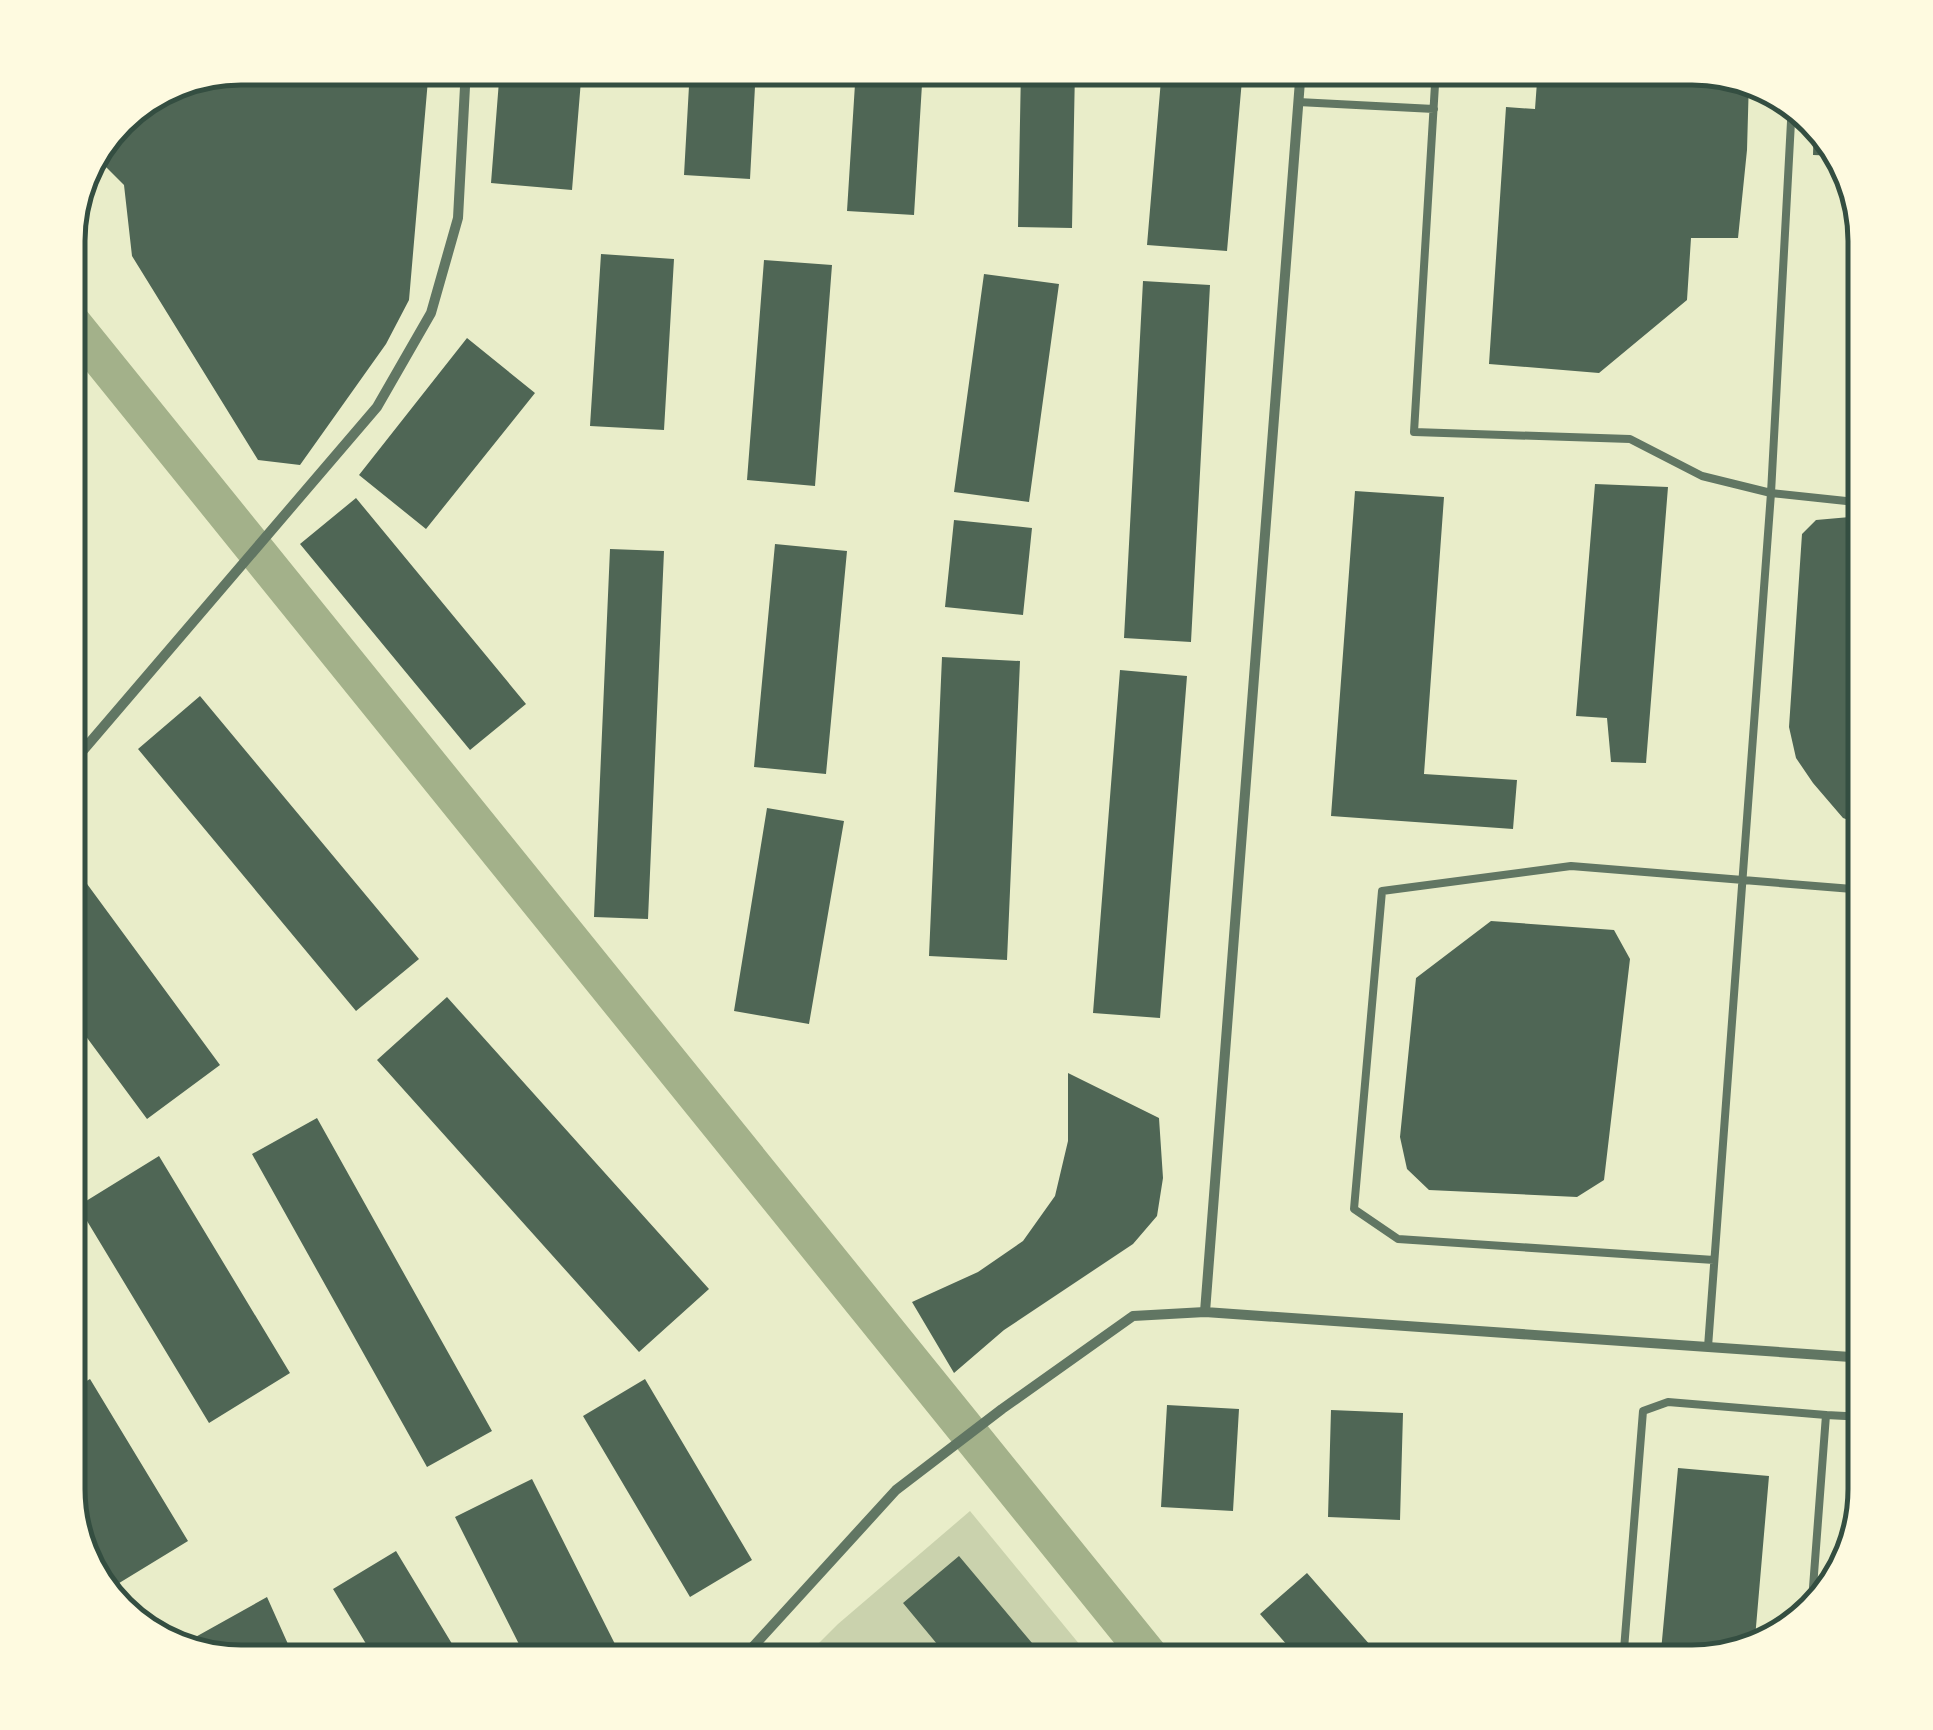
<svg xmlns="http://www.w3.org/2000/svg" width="1933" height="1730" font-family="'Playfair Display',serif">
<rect width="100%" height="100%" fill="#e9edc9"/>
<path fill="#cad2ad" d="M970 1511 1094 1662H800L838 1624Z"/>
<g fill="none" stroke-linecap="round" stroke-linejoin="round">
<path stroke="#a3b18a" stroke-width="38" d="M68 318 1154 1662"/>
</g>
<path fill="#4f6655" d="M241 68H429L409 300 386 344 300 465 258 460 132 256 124 185 93 154 126 111Z
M500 68H582L572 190 491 183Z
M690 68H756L750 179 684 175Z
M856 68H923L914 215 847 211Z
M1021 68H1075L1072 228 1018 227Z
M1162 68H1243L1227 251 1147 245Z
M1538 68H1693L1749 79 1747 150 1738 238H1691L1687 300 1599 373 1489 364 1506 107 1535 109Z
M1814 118 1840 156 1813 155Z
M601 254 674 259 664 430 590 426Z
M764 260 832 265 815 486 747 480Z
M984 274 1059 284 1029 502 954 492Z
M1143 281 1210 285 1191 642 1124 638Z
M467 338 535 393 426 529 359 475Z
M1595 484 1668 487 1646 763 1611 762 1607 718 1576 716Z
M1355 491 1444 497 1424 774 1517 780 1513 829 1331 816Z
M356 498 526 704 470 750 300 544Z
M1850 517 1865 518V826L1843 818 1813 783 1796 758 1789 727 1802 534 1816 520Z
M954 520 1032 528 1023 615 945 607Z
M775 544 847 551 826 774 754 767Z
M610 549 664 551 648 919 594 917Z
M68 657 80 695 68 699Z
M942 657 1020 661 1007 960 929 956Z
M1120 670 1187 676 1160 1018 1093 1013Z
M200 696 419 959 356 1011 138 749Z
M767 808 844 821 809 1024 734 1011Z
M68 858 220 1065 147 1119 68 1012Z
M1491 921 1614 930 1630 959 1604 1180 1577 1197 1429 1190 1407 1169 1400 1137 1416 978Z
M447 997 709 1289 639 1352 377 1060Z
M1068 1073 1159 1118 1163 1178 1157 1216 1133 1244 1004 1330 954 1373 912 1302 978 1272 1023 1241 1055 1196 1068 1141Z
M317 1118 492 1431 427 1467 252 1154Z
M159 1156 290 1373 209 1423 78 1206Z
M90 1379 188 1541 111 1588 68 1500V1392Z
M645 1379 752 1560 690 1597 583 1416Z
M1167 1405 1239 1409 1233 1511 1161 1507Z
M1331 1410 1403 1413 1400 1520 1328 1517Z
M1678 1468 1769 1476 1754 1650 1692 1662H1660Z
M532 1479 624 1662H528L455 1517Z
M396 1551 463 1662H377L333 1589Z
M959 1556 1048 1662H952L903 1603Z
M1307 1573 1385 1662H1302L1260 1614Z
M267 1597 296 1662H240L174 1649Z"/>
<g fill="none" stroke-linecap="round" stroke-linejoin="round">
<path stroke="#617663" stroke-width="8" d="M1436 68 1414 432 1630 439 1702 476 1771 493 1865 503
M1298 102 1434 109
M1714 1260 1398 1239 1354 1209 1382 891 1571 866 1865 890
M1708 1347 1771 493 1792 103
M1811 1614 1826 1415 1865 1417
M1623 1662 1643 1411 1668 1402 1826 1415"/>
<path stroke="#617663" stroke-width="10" d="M68 768 377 407 431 313 458 218 466 68
M1205 1312 1301 68
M739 1662 896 1490 1002 1409 1133 1316 1205 1312 1865 1358"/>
</g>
<path d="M0 0H1933V1730H0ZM241 85H1692A156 156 0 0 1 1848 241V1489A156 156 0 0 1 1692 1645H241A156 156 0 0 1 85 1489V241A156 156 0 0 1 241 85Z" fill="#fefae0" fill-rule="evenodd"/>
<path fill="none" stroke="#344e41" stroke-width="5" d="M241 85H1692A156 156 0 0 1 1848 241V1489A156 156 0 0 1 1692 1645H241A156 156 0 0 1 85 1489V241A156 156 0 0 1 241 85Z"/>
</svg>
